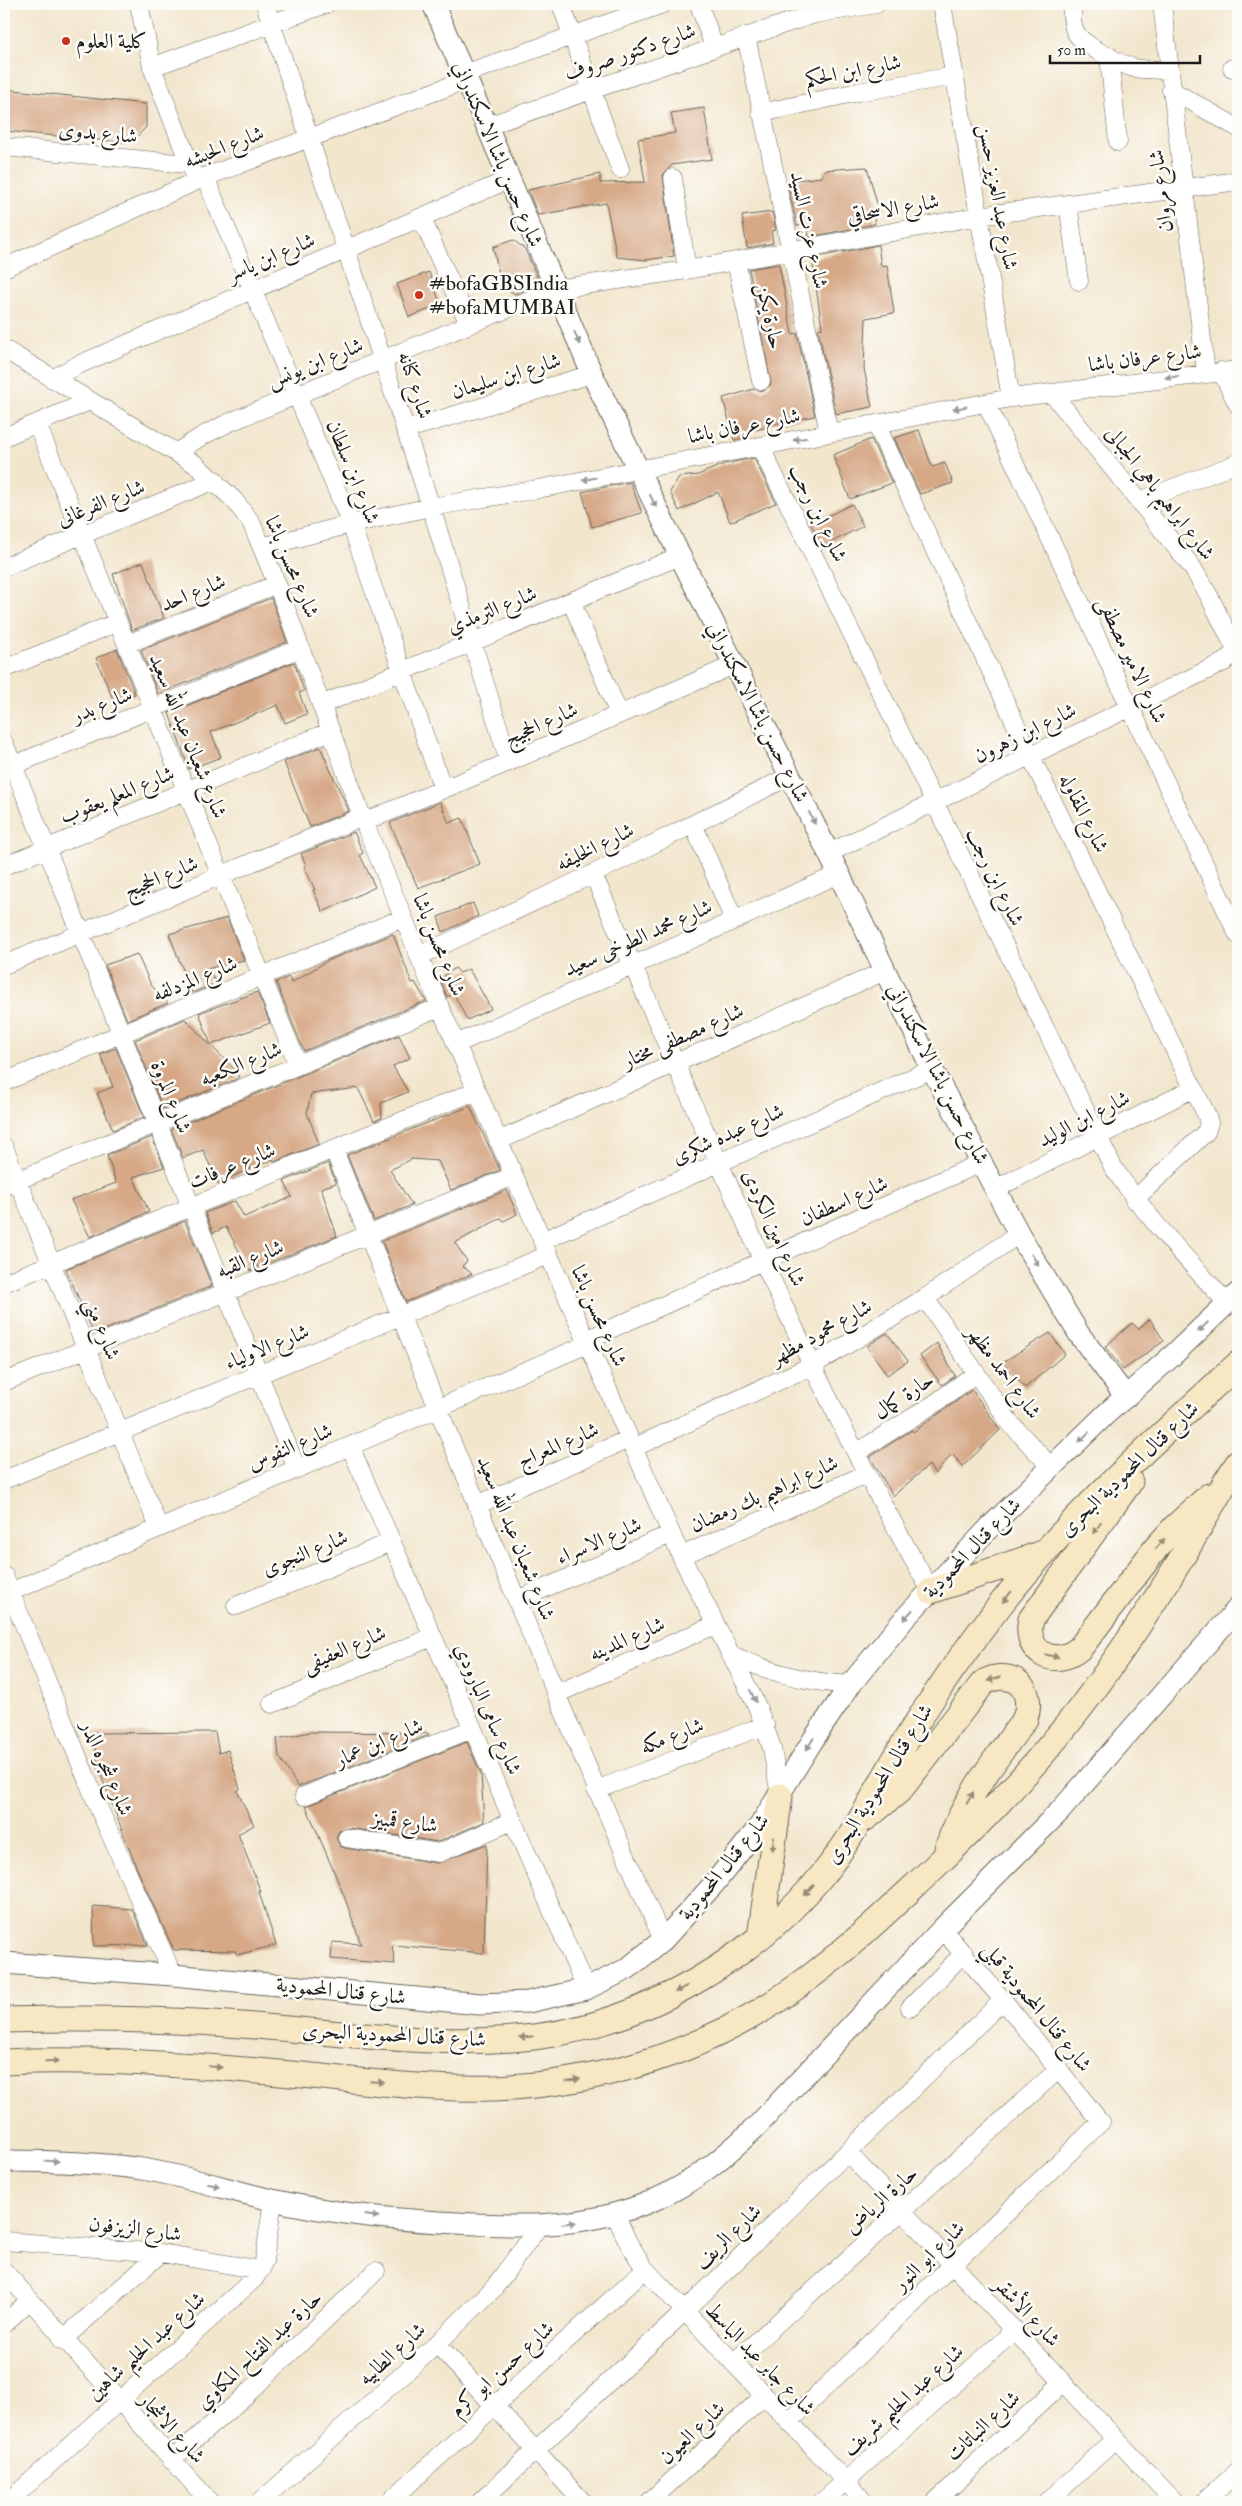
<svg xmlns="http://www.w3.org/2000/svg" width="1242" height="2506" font-family="'IM FELL Double Pica',Amiri,serif">
<rect width="100%" height="100%" fill="#fdfcf7"/>
<filter id="ink" filterUnits="userSpaceOnUse"><feTurbulence type="fractalNoise" baseFrequency=".02" numOctaves="2"/><feDisplacementMap in="SourceGraphic" scale="10" xChannelSelector="R" yChannelSelector="G"/><feConvolveMatrix kernelMatrix="1 2 1 2 8 2 1 2 1" color-interpolation-filters="sRGB"/></filter>
<filter id="wash" filterUnits="userSpaceOnUse"><feTurbulence type="fractalNoise" baseFrequency=".0096" numOctaves="4" result="noise"/><feDisplacementMap in="SourceGraphic" scale="20" xChannelSelector="R" yChannelSelector="G"/><feGaussianBlur stdDeviation="1.12" result="paint"/><feColorMatrix in="noise" values="0 0 0 0 0 0 0 0 0 0 0 0 0 0 0 0 0 1.4 0 .05"/><feComposite in="paint" operator="in"/></filter>
<g filter="url(#wash)">
<rect width="100%" height="100%" fill="#f2e6cd"/>
<g id="blocks">
<path fill="#d6a886" d="M4 89 146 104V127L131 143 4 131Z
M704 108 712 159 672 165 663 175 674 256 646 260 617 257 606 203 538 215 528 190 600 174V183L645 182 638 139 675 133 671 113Z
M867 167 879 211 873 212 875 224 809 237 807 224 797 226 787 181 822 177 824 170Z
M772 212 776 230 771 231 773 243 747 248 742 216Z
M513 240 525 249 540 284 515 294 502 287 493 247Z
M878 245 881 266 887 265 894 313 866 318 864 369 872 407 836 414 818 329 822 328 812 258Z
M779 264 792 334 797 333 815 416 767 425 768 427 747 432 749 438 734 440 723 398 754 389 764 391 771 384 749 269Z
M429 272 441 305 409 317 397 284Z
M919 430 932 467 945 463 953 483 920 494 894 438Z
M871 439 892 483 850 499 833 455Z
M754 458 776 503 730 522 718 492 679 511 670 492 679 477 698 475 724 464Z
M630 482 642 513 592 527 582 492Z
M852 504 863 526 822 547 811 524Z
M143 562 164 618 132 630 113 574Z
M271 598 287 642 158 694 141 650Z
M117 649 135 694 114 702 96 658Z
M294 662 304 691 299 693 307 714 285 723 278 705 211 732 221 757 189 769 169 713Z
M320 747 349 811 310 827 284 762Z
M440 802 449 823 462 818 480 864 418 888 390 823Z
M354 832 363 853 360 855 375 887 323 912 313 890H315L304 866 306 865 301 854Z
M473 903 478 916 443 932 438 917Z
M227 918 244 960 206 969 217 983 192 993 169 934Z
M393 934 412 983 415 982 426 1001 304 1051 276 982 289 977 291 983 327 961Z
M137 954 151 985 168 1003 127 1020 105 965Z
M455 968 460 973 469 969 491 1009 467 1020 454 994 447 997 440 979Z
M257 992 270 1023 211 1045 199 1013Z
M185 1019 237 1072 239 1078 163 1109 135 1040Z
M399 1035 410 1058 393 1066 408 1092 381 1103 382 1118 374 1121 358 1088 311 1094 307 1113 319 1144 274 1162 273 1159 218 1183 203 1150 183 1158 171 1129Z
M116 1048 144 1117 113 1130 97 1093 113 1087 100 1054Z
M470 1106 500 1170 451 1190 438 1161 412 1159 390 1170 412 1205 374 1221 347 1155Z
M152 1137 164 1167 133 1177 149 1212 90 1237 71 1200 116 1183 107 1155Z
M328 1163 336 1183 321 1188 337 1236 269 1263 268 1261 250 1271 226 1227 213 1233 205 1213 235 1201 244 1217 292 1197 284 1181Z
M507 1190 517 1214 504 1221 501 1218 455 1243 467 1261 462 1266 472 1274 406 1302 382 1241Z
M185 1221 212 1286 94 1334 66 1269Z
M1150 1319 1164 1341 1123 1370 1105 1347 1132 1323 1139 1329Z
M887 1333 908 1361 887 1375 867 1346Z
M1050 1333 1065 1354 1025 1388 1003 1362Z
M937 1343 955 1376 942 1385 920 1356Z
M972 1390 1000 1430 963 1466 952 1454 935 1474 929 1465 893 1496 870 1457 912 1430 913 1432Z
M215 1732 219 1753 228 1750 240 1789 237 1791 254 1825 238 1834 261 1892H259L276 1945 237 1955 235 1951 174 1950 140 1876 98 1768 93 1733Z
M310 1732 428 1733 429 1735 298 1787 279 1756 277 1739Z
M467 1742 481 1774 484 1822 438 1842 349 1828 339 1831 336 1837 340 1846 345 1848 437 1863 487 1844 484 1953 392 1945 395 1964 331 1959 332 1942 361 1944 343 1893 306 1806Z
M93 1906 132 1909 148 1945 94 1946Z"/>
</g>
</g>
<g filter="url(#ink)">
<use href="#blocks" fill-opacity="0" stroke="#67635a" stroke-width="1"/>
<g fill="none" stroke-linecap="round" stroke-linejoin="round">
<g stroke="#67635a" stroke-width="19">
<path id="minor" d="M139 4 152 67 196 181
M265 4 431 507 509 762
M561 4 620 169
M699 4 714 47
M942 4 1011 398
M1072 4C1072 13 1071 23 1075 31 1080 44 1120 64 1134 68 1145 70 1158 70 1169 70
M1162 4 1206 373
M746 36 829 433
M1109 56 1118 142
M152 67 326 4
M1232 68H1238
M464 74 663 4
M1171 90 1238 128
M761 113 858 92 954 76
M487 126 784 24 815 14 876 4
M4 147 188 164
M205 177 351 524 443 789
M673 178 687 270
M1068 204 1079 281
M421 217 469 324
M736 261 761 381
M4 268 205 177 466 80
M4 349 195 464 234 500 251 522 277 584 364 822 440 1007 681 1556 757 1706 772 1748 780 1796
M1221 371 1238 405
M52 379 78 365 510 179
M1052 393 1192 567 1208 594 1238 654
M986 403 1238 935
M37 424 298 1065
M876 424 1030 755 1207 1116 1209 1123 1206 1132 1134 1200
M405 430 592 374
M4 437 90 401
M760 446 1113 1167C1146 1217 1187 1259 1227 1303
M177 452 202 436 230 422 556 289 687 270 979 216 1238 181
M1140 501 1238 463
M262 547 351 524 431 507 538 489 1011 398 1238 370
M4 567 215 480
M572 603 619 714
M127 644 277 584
M4 669 118 622
M321 705 680 556
M4 743 297 1469
M4 769 301 648
M364 822 509 762 734 665
M693 824 734 920
M829 853 1224 662 1238 650
M4 866 331 731
M593 874C699 1116 799 1362 931 1591
M419 956 593 874 790 776
M4 965 362 817
M456 1044 839 874
M4 1082 403 918
M498 1141 885 971
M4 1147 159 1528
M334 1150C440 1415 547 1680 663 1940
M4 1186 440 1007
M995 1189 1194 1088
M542 1241 932 1069
M4 1283 476 1091
M925 1298 1010 1423 1052 1468
M586 1340 983 1162
M4 1382 513 1176
M350 1446 586 1989
M633 1448 813 1365 925 1298 1019 1234
M856 1453 937 1402 975 1374
M4 1480 548 1255
M477 1505 629 1439
M681 1556 866 1474
M4 1576 100 1811 173 1975
M10 1592 588 1344
M517 1600 671 1534
M236 1606 391 1542
M730 1654C769 1673 806 1682 850 1685
M556 1694 715 1625
M272 1704 432 1637
M596 1790 765 1725
M304 1796 472 1729
M347 1838 439 1853 512 1821
M942 1929 1003 2000 1095 2115
M910 2008 964 1953
M847 2152 1175 2502
M615 2214 628 2242 645 2269 865 2502
M4 2241 161 2253 261 2270
M4 2271 210 2502
M4 2324 29 2301
M62 2340 161 2253
M437 2344 583 2502
M733 2363 1059 2069
M789 2422 1101 2122
M171 2460 245 2396 376 2271
M8 2502 255 2278 264 2261 273 2200
M260 2502 437 2344 494 2288 539 2226
M389 2502 645 2269
M480 2502 684 2312 1003 2000
M649 2502 764 2396
M822 2502 1014 2331
M935 2502 1062 2383
M1047 2502 1116 2439
M1204 2502 1238 2471"/>
</g>
<g stroke="#67635a" stroke-width="23">
<path id="tertiary" d="M433 4 487 126 592 374 680 556 839 874 932 1069 1019 1234 1053 1291 1079 1334 1126 1397
M4 1963 173 1975 480 2004 528 2002 586 1989 627 1969 663 1940 713 1885 759 1827 813 1740 850 1685 905 1618 990 1527 1107 1413 1172 1356 1238 1293
M4 2161C50 2161 95 2162 142 2169 186 2176 229 2190 272 2200 327 2212 384 2219 440 2222 513 2227 586 2230 654 2200 694 2183 725 2156 756 2127L942 1929 1060 1811 1238 1608"/>
</g>
<g stroke="#67635a" stroke-width="27">
<path id="secondary" d="M1130 1482 1031 1619C1023 1652 1054 1670 1080 1648L1156 1548 1174 1528 1209 1496
M931 1591 1043 1553
M866 1818 900 1790 983 1683C1011 1667 1036 1687 1025 1719 995 1760 963 1800 947 1849
M760 1937 780 1796
M4 2020C83 2018 163 2019 242 2025 339 2032 437 2048 534 2037 646 2023 759 1956 828 1868 861 1826 883 1776 912 1730 939 1687 969 1645 1000 1605 1070 1516 1156 1440 1238 1364
M4 2062C100 2058 195 2065 291 2074 358 2080 427 2090 494 2088 596 2084 694 2055 779 1999 832 1964 878 1920 924 1877 988 1817 1050 1752 1101 1680 1130 1639 1158 1597 1184 1554 1202 1524 1218 1492 1238 1463"/>
</g>
<use href="#minor" stroke="#fff" stroke-width="18"/>
<use href="#tertiary" stroke="#fff" stroke-width="21"/>
<use href="#secondary" stroke="#f7e8c3" stroke-width="25"/>
</g>
<defs><path id="oneway-solid" d="M-6-.8H1V-3.2L6.5 0L1 3.2V.8H-6Z" transform="scale(1.25)"/></defs>
<g fill="#999">
<use href="#oneway-solid" transform="translate(577 338) rotate(67)"/>
<use href="#oneway-solid" transform="translate(1172 377) rotate(173)"/>
<use href="#oneway-solid" transform="translate(960 408) rotate(169)"/>
<use href="#oneway-solid" transform="translate(800 439) rotate(169)"/>
<use href="#oneway-solid" transform="translate(589 479) rotate(169)"/>
<use href="#oneway-solid" transform="translate(653 501) rotate(64)"/>
<use href="#oneway-solid" transform="translate(812 818) rotate(63)"/>
<use href="#oneway-solid" transform="translate(1035 1260) rotate(60)"/>
<use href="#oneway-solid" transform="translate(1203 1327) rotate(136)"/>
<use href="#oneway-solid" transform="translate(1084 1437) rotate(136)"/>
<use href="#oneway-solid" transform="translate(908 1615) rotate(133)"/>
<use href="#oneway-solid" transform="translate(753 1696) rotate(65)"/>
<use href="#oneway-solid" transform="translate(810 1744) rotate(121)"/>
<use href="#oneway-solid" transform="translate(52 2161) rotate(1)"/>
<use href="#oneway-solid" transform="translate(213 2185) rotate(14)"/>
<use href="#oneway-solid" transform="translate(372 2216) rotate(7)"/>
<use href="#oneway-solid" transform="translate(569 2223) rotate(-5)"/>
</g>
<g fill="#948c78">
<use href="#oneway-solid" transform="translate(1097 1528) rotate(127)"/>
<use href="#oneway-solid" transform="translate(1160 1544) rotate(-49)"/>
<use href="#oneway-solid" transform="translate(1007 1597) rotate(129)"/>
<use href="#oneway-solid" transform="translate(1052 1656) rotate(13)"/>
<use href="#oneway-solid" transform="translate(994 1679) rotate(164)"/>
<use href="#oneway-solid" transform="translate(970 1798) rotate(-60)"/>
<use href="#oneway-solid" transform="translate(773 1844) rotate(98)"/>
<use href="#oneway-solid" transform="translate(809 1890) rotate(133)"/>
<use href="#oneway-solid" transform="translate(681 1989) rotate(152)"/>
<use href="#oneway-solid" transform="translate(526 2037) rotate(174)"/>
<use href="#oneway-solid" transform="translate(52 2061) rotate(-1)"/>
<use href="#oneway-solid" transform="translate(215 2067) rotate(5)"/>
<use href="#oneway-solid" transform="translate(573 2080) rotate(-9)"/>
<use href="#oneway-solid" transform="translate(377 2082) rotate(5)"/>
</g>
</g>
<g fill="#c8321e" stroke="#fdfcf7" stroke-width="2">
<circle cx="66" cy="41" r="5"/>
<circle cx="419" cy="295" r="5"/>
</g>
<g text-anchor="middle" dominant-baseline="central" stroke-width="5" stroke-linejoin="round" paint-order="stroke">
<g font-size="21" fill="#1c1c1c" stroke="#fdfcf7" text-anchor="start">
<text x="76" y="41">كلية العلوم</text>
<text x="429" y="283">#bofaGBSIndia<tspan x="429" dy="24">#bofaMUMBAI</tspan></text>
</g>
<g font-size="21" fill="#1c1c1c" stroke="#fdfcf7">
<text transform="translate(630 52) rotate(-19)">شارع دكتور صروف</text>
<text transform="translate(853 71) rotate(-11)">شارع ابن الحكم</text>
<text transform="translate(98 133) rotate(5)">شارع بدوى</text>
<text transform="translate(224 147) rotate(-21)">شارع الحبشه</text>
<text transform="translate(498 154) rotate(67)">شارع حسن باشا الاسكندراني</text>
<text transform="translate(1161 191) rotate(-97)">شارع مروان</text>
<text transform="translate(998 197) rotate(80)">شارع عبد العزيز حسن</text>
<text transform="translate(893 209) rotate(-10)">شارع الاسحاقي</text>
<text transform="translate(809 230) rotate(78)">شارع عزت السيد</text>
<text transform="translate(271 257) rotate(-23)">شارع ابن ياسر</text>
<text transform="translate(770 316) rotate(78)">حارة يكن</text>
<text transform="translate(1145 358) rotate(-7)">شارع عرفان باشا</text>
<text transform="translate(315 363) rotate(-22)">شارع ابن يونس</text>
<text transform="translate(506 376) rotate(-17)">شارع ابن سليمان</text>
<text transform="translate(415 385) rotate(72)">شارع كنانه</text>
<text transform="translate(744 426) rotate(-11)">شارع عرفان باشا</text>
<text transform="translate(353 472) rotate(68)">شارع ابن سلطان</text>
<text transform="translate(1160 493) rotate(52)">شارع ابراهيم باهي الجبالى</text>
<text transform="translate(101 503) rotate(-22)">شارع الفرغانى</text>
<text transform="translate(818 513) rotate(64)">شارع ابن رجب</text>
<text transform="translate(292 567) rotate(67)">شارع محسن باشا</text>
<text transform="translate(193 593) rotate(-22)">شارع احد</text>
<text transform="translate(492 610) rotate(-22)">شارع الترمذي</text>
<text transform="translate(1132 660) rotate(65)">شارع الامير مصطفى</text>
<text transform="translate(102 705) rotate(-22)">شارع بدر</text>
<text transform="translate(758 712) rotate(63)">شارع حسن باشا الاسكندراني</text>
<text transform="translate(541 724) rotate(-24)">شارع الحجيج</text>
<text transform="translate(1025 733) rotate(-26)">شارع ابن زهرون</text>
<text transform="translate(188 736) rotate(68)">شارع شعبان عبد الله سعيد</text>
<text transform="translate(117 795) rotate(-22)">شارع المعلم يعقوب</text>
<text transform="translate(1084 813) rotate(64)">شارع المقاوله</text>
<text transform="translate(595 847) rotate(-26)">شارع الخليفه</text>
<text transform="translate(161 877) rotate(-22)">شارع الحجيج</text>
<text transform="translate(995 877) rotate(64)">شارع ابن رجب</text>
<text transform="translate(638 938) rotate(-24)">شارع محمد الطوخى سعيد</text>
<text transform="translate(439 945) rotate(68)">شارع محسن باشا</text>
<text transform="translate(195 979) rotate(-22)">شارع المزدلفه</text>
<text transform="translate(683 1036) rotate(-24)">شارع مصطفى مختار</text>
<text transform="translate(241 1064) rotate(-22)">شارع الكعبه</text>
<text transform="translate(938 1074) rotate(63)">شارع حسن باشا الاسكندراني</text>
<text transform="translate(171 1097) rotate(68)">شارع المروة</text>
<text transform="translate(1084 1119) rotate(-27)">شارع ابن الوليد</text>
<text transform="translate(728 1134) rotate(-24)">شارع عبده شكرى</text>
<text transform="translate(232 1166) rotate(-22)">شارع عرفات</text>
<text transform="translate(844 1201) rotate(-24)">شارع اسطفان</text>
<text transform="translate(774 1228) rotate(66)">شارع امين الكردى</text>
<text transform="translate(250 1259) rotate(-22)">شارع القبه</text>
<text transform="translate(599 1316) rotate(66)">شارع محسن باشا</text>
<text transform="translate(102 1329) rotate(68)">شارع مني</text>
<text transform="translate(821 1332) rotate(-29)">شارع محمود مظهر</text>
<text transform="translate(267 1347) rotate(-22)">شارع الاولياء</text>
<text transform="translate(1004 1372) rotate(54)">شارع احمد مظهر</text>
<text transform="translate(904 1396) rotate(-34)">حارة كمال</text>
<text transform="translate(558 1445) rotate(-23)">شارع المعراج</text>
<text transform="translate(290 1447) rotate(-23)">شارع النفوس</text>
<text transform="translate(1129 1469) rotate(-44)">شارع قنال المحمودية البحرى</text>
<text transform="translate(764 1494) rotate(-24)">شارع ابراهيم بك رمضان</text>
<text transform="translate(516 1538) rotate(68)">شارع شعبان عبد الله سعيد</text>
<text transform="translate(599 1541) rotate(-23)">شارع الاسراء</text>
<text transform="translate(972 1548) rotate(-46)">شارع قنال المحمودية</text>
<text transform="translate(305 1553) rotate(-22)">شارع النجوى</text>
<text transform="translate(627 1639) rotate(-24)">شارع المدينه</text>
<text transform="translate(344 1649) rotate(-23)">شارع العفيفى</text>
<text transform="translate(488 1709) rotate(67)">شارع سامى البارودي</text>
<text transform="translate(672 1736) rotate(-21)">شارع مكه</text>
<text transform="translate(379 1743) rotate(-23)">شارع ابن عمار</text>
<text transform="translate(107 1768) rotate(67)">شارع شجره الدر</text>
<text transform="translate(879 1784) rotate(-58)">شارع قنال المحمودية البحرى</text>
<text transform="translate(405 1822) rotate(7)">شارع قمبيز</text>
<text transform="translate(724 1867) rotate(-51)">شارع قنال المحمودية</text>
<text transform="translate(341 1991) rotate(6)">شارع قنال المحمودية</text>
<text transform="translate(1037 2007) rotate(51)">شارع قنال المحمودية قبلي</text>
<text transform="translate(394 2035) rotate(3)">شارع قنال المحمودية البحرى</text>
<text transform="translate(881 2200) rotate(-42)">حارة الرياض</text>
<text transform="translate(135 2229) rotate(7)">شارع الزيزفون</text>
<text transform="translate(728 2237) rotate(-44)">شارع الريف</text>
<text transform="translate(929 2256) rotate(-44)">شارع ابو النور</text>
<text transform="translate(1027 2312) rotate(47)">شارع الأشقر</text>
<text transform="translate(146 2346) rotate(-42)">شارع عبد الحليم شاهين</text>
<text transform="translate(259 2350) rotate(-43)">حارة عبد الفتاح المكاوي</text>
<text transform="translate(392 2354) rotate(-42)">شارع الطابيه</text>
<text transform="translate(760 2359) rotate(46)">شارع جابر عبد الباسط</text>
<text transform="translate(502 2369) rotate(-42)">شارع حسن ابو كرم</text>
<text transform="translate(903 2400) rotate(-42)">شارع عبد الحليم شريف</text>
<text transform="translate(983 2426) rotate(-43)">شارع النباتات</text>
<text transform="translate(172 2428) rotate(48)">شارع الاشجار</text>
<text transform="translate(692 2433) rotate(-43)">شارع العيون</text>
</g>
</g>
<rect width="1242" height="2506" fill="none" stroke="#fdfcf7" stroke-width="20"/>
<path d="M1050 55v8h150v-8" fill="none" stroke="#1c1c1c" stroke-width="2.5"/>
<text x="1057" y="55" font-size="15" fill="#1c1c1c" stroke="#fdfcf7" stroke-width="4" paint-order="stroke">50 m</text>
</svg>
